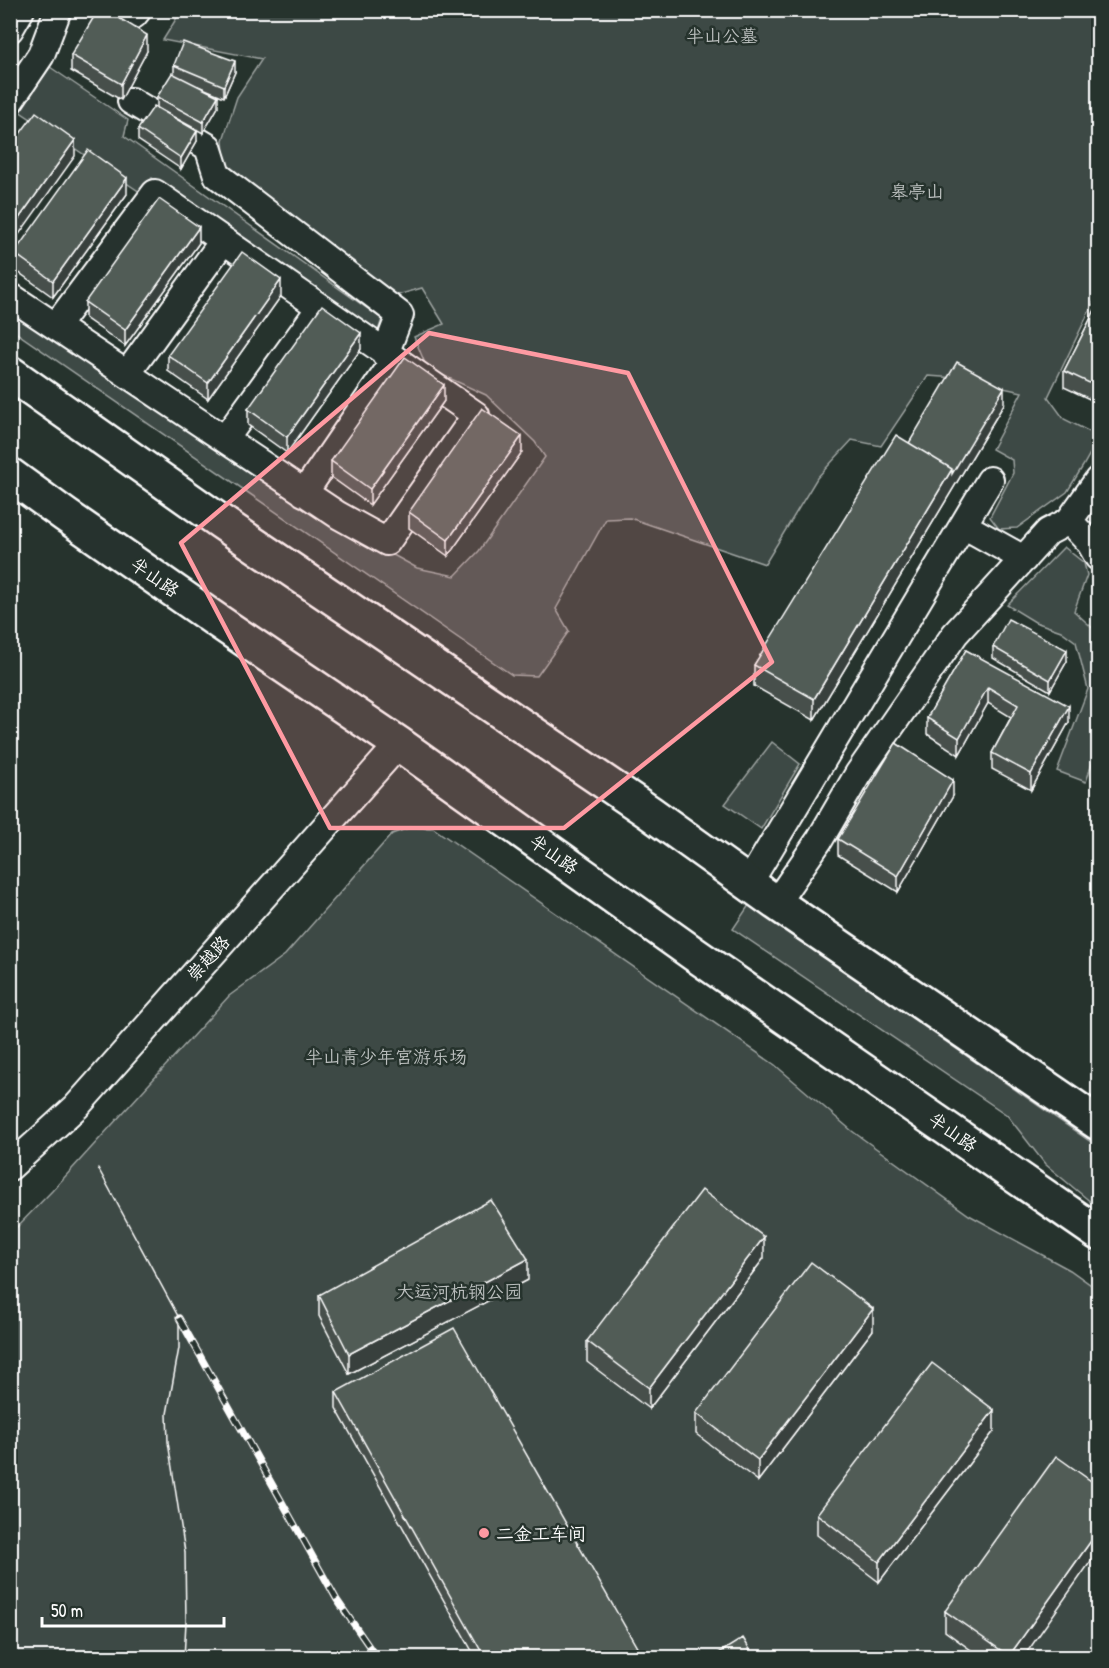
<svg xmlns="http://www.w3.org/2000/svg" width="1109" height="1668" font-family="'Patrick Hand','LXGW WenKai TC',sans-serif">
<rect width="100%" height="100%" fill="#26332d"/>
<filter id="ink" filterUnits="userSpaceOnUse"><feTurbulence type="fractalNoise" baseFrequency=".0167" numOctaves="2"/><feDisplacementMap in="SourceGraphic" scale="12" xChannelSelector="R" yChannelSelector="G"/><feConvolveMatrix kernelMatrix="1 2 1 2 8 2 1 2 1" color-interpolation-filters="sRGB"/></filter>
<g filter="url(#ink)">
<path fill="#3e4944" stroke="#9ea4a2" stroke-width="1.5" d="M181 11H1098V293L1048 397 1064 419 1092 433V450L1083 466 1067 492 1017 528 999 529 990 517 1013 473 1012 460 992 449 1022 392 957 378 928 376 881 446 852 440 817 478 765 564 630 518 606 519 556 609 569 631 537 676 512 675 11 329 10 309 342 527 417 568 455 576 479 551 545 457 535 442 486 395 427 368 414 337 444 324 422 288 391 297 225 167 223 140 237 97 262 59 163 40Z
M50 67 128 120 124 136 382 319 377 334 152 178 140 192 19 111Z
M1064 547 1084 563 1087 575 1074 611 1098 633V745L1086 782 1057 771 1088 689 1076 642 1061 631 1035 622 1007 605Z
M772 742 800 764 761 829 725 804Z
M411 827 433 828 775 1065 852 1131 969 1215 1070 1270 1098 1290V1657L11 1658V1233L52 1191 229 996 285 955 392 834Z
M749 905 1098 1147V1208L1045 1164 1007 1115 733 929Z"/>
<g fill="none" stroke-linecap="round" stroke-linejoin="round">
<g stroke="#fff" stroke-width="30">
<path id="minor" d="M134 15 138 10
M10 29 21 10
M10 101 41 55 58 10
M131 101 208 147 217 175 400 315 385 354
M10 296 338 515 387 542 476 415 155 193 56 326
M127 374 223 241
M225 439 320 308
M304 493 395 360
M1069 521 1090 543 1098 557
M963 525 1024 559
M749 883 990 480
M776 903 820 839 858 774 955 634 1048 532 1069 521 1098 480
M10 1167 76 1107 399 744"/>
</g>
<g stroke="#fff" stroke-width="38">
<path id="major" d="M10 373 221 522 649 812 776 903 1098 1123
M10 475 65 515 216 620 399 744 694 954 1098 1233"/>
</g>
<use href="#minor" stroke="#26332d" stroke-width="26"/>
<use href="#major" stroke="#26332d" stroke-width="33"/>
<path stroke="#fff" stroke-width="1.5" d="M98 1168 179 1318V1348L167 1414 168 1442 185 1552 186 1622 184 1658"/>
<g stroke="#fff" stroke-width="7">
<path id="rail" d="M179 1318 337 1600 377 1658"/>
</g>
<use href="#rail" stroke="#26332d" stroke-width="4.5" stroke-dasharray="14" stroke-linecap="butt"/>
</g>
<path fill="#464f4b" stroke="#fff" stroke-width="1.5" d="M147 51 121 100 71 71V55Z
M174 65 235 72 224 97 198 86 218 107 203 133 157 108V97L174 74Z
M138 129 197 141 181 169 138 140Z
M127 194 53 297 14 269V253Z
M199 243 125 346 85 318V302Z
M281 296 208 399 168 371V355Z
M1098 304V403L1064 387V371Z
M361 349 287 453 248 425V409Z
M444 401 370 505 331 477V461Z
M1004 404 814 720 754 686V665L909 443Z
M522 452 448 556 409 528V512Z
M993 647 1067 661 1050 691 993 658Z
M966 650 1069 722 1031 790 992 769V753L1011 717 988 703 959 755 927 734V718Z
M953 796 898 892 838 855V839Z
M764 1258 649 1409 587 1362V1341Z
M528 1280 349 1374 319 1316V1295Z
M873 1330 758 1481 696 1434V1413Z
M336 1392 643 1658H476L336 1408Z
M994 1431 879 1582 817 1535V1514Z
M945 1611 1023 1658H982L945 1631Z"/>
<path fill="#39403d" stroke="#fff" stroke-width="1.5" d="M147 35V51L121 100V84Z
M235 61V72L224 97V86Z
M218 96V107L203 133V122Z
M197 131V141L181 169V158Z
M75 140V156L10 247V231Z
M127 178V194L53 297V281Z
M199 227V243L125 346V330Z
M281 280V296L208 399V383Z
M361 333V349L287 453V437Z
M444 385V401L370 505V489Z
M1004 388V404L814 720V699L952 469Z
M522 436V452L448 556V540Z
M1067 650V661L1050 691V680Z
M988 687V703L959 755V738Z
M1069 706V722L1031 790V774Z
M953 780V796L898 892V876Z
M764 1237V1258L649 1409V1388Z
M528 1259V1280L349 1374V1354Z
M873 1309V1330L758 1481V1460Z
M994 1410V1431L879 1582V1562Z
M1098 1531V1551L1023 1658H1009V1656Z"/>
<path fill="#515c57" stroke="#fff" stroke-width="1.5" d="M98 10H106L147 35 121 84 71 55Z
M183 42 235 61 224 86 174 65Z
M172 73 218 96 203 122 157 97Z
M154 106 197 131 181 158 138 129Z
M36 112 75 140 10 231V147Z
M88 150 127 178 53 281 14 253Z
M159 199 199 227 125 330 85 302Z
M242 252 281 280 208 383 168 355Z
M1098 304V387L1064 371Z
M322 305 361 333 287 437 248 409Z
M405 357 444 385 370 489 331 461Z
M957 362 1004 388 952 474V469L909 443Z
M482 408 522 436 448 540 409 512Z
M896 435 952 469 814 699 754 665Z
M1008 619 1067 650 1050 680 993 647Z
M966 650 1069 706 1031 774 992 753 1018 705 988 687 959 738 927 718Z
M896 743 953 780 898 876 838 839Z
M702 1190 764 1237 649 1388 587 1341Z
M491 1200 528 1259 349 1354 319 1295Z
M811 1262 873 1309 758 1460 696 1413Z
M454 1328 643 1658H485L336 1392Z
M932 1363 994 1410 879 1562 817 1514Z
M1056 1456 1098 1486V1531L1009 1656 945 1611Z
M743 1638 755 1658H711Z"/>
</g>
<path fill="#ff9aa2" fill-opacity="0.2" stroke="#ff9aa2" stroke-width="4.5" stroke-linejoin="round" d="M429 333 628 373 772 662 564 828H330L181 543Z"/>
<circle fill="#ff9aa2" stroke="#26332d" stroke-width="2" cx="484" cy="1533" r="6"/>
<g text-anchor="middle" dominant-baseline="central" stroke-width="5" stroke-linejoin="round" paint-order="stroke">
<g font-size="18" fill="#bbbfbe" stroke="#26332d">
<text x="722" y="35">半山公墓</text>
<text x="917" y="191">皋亭山</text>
<text x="386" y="1056">半山青少年宫游乐场</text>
<text x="459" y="1291">大运河杭钢公园</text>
</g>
<g font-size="18" fill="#fff" stroke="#26332d">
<text transform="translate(155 577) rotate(35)">半山路</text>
<text transform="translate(554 854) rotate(35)">半山路</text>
<text transform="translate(208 958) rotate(-48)">崇越路</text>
<text transform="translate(953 1132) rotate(35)">半山路</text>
</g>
<g font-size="18" fill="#fff" stroke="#26332d" text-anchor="start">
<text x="496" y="1533">二金工车间</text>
</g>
</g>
<rect width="1109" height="1668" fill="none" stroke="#26332d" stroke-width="36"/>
<rect x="18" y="18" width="1073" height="1632" fill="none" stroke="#fff" stroke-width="2" filter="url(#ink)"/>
<path d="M42 1617v9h182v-9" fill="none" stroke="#ffffff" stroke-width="3"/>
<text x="51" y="1617" font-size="18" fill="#ffffff" stroke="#26332d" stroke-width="4.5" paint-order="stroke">50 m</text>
</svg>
